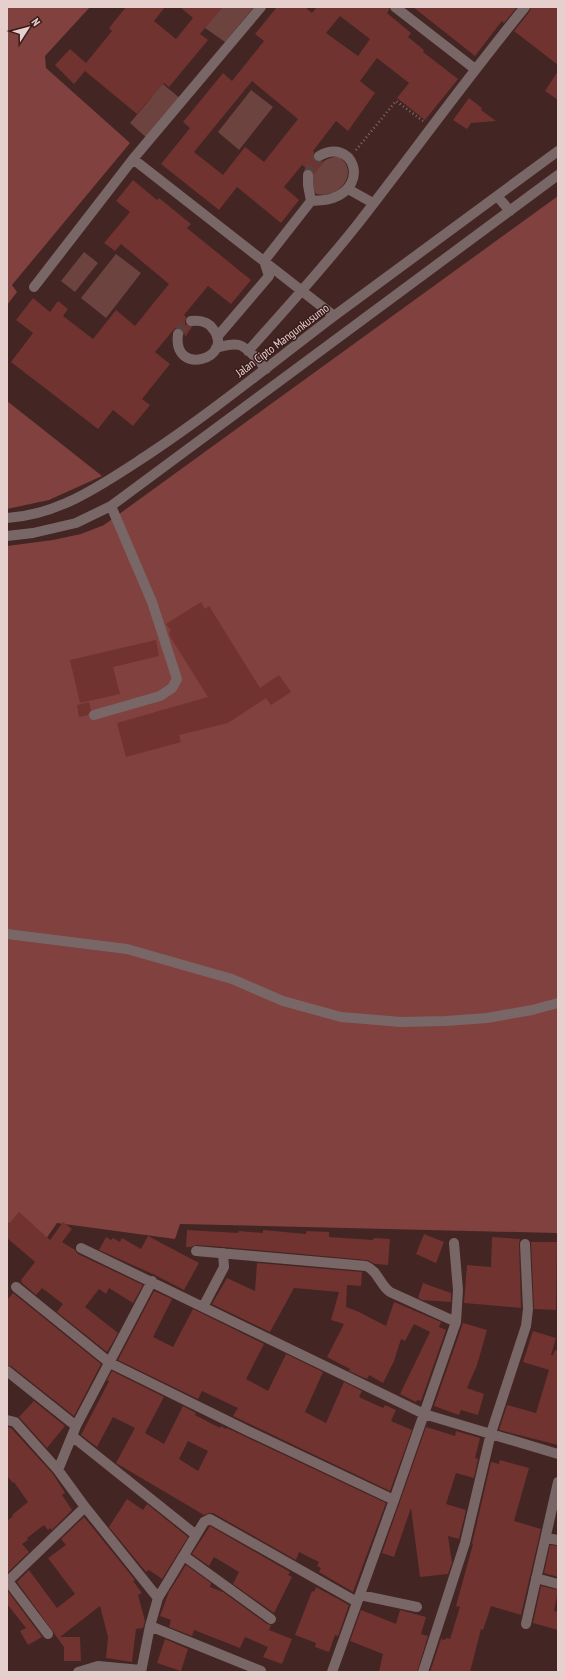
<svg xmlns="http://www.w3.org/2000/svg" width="565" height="1679" font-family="'PT Sans Narrow',sans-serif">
<rect width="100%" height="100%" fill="#432523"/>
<path fill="#6d4340" d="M222 7H254L225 42 205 28Z
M152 75 181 99 148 139 130 123 152 97Z
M251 90 273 107 239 150 218 132Z
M338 156C361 171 340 200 316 194 303 175 319 159 338 156Z
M84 252 98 263 75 292 61 281Z
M116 254 141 273 106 318 81 298Z"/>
<path fill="#81413e" d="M7 7H90L45 56 46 68 130 143 12 285 17 292 7 305Z
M558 196V1234L556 1233 180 1224 175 1239 57 1223 37 1252 7 1222V546L53 540 81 534 104 525Z
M7 401 102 476 49 500 7 509Z"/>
<path fill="#703330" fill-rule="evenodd" d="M126 7H165L154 21 176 39 193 18 180 7H223L200 34 208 40 169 87 164 83 137 114 85 71 74 84 55 65 70 49 86 63 112 31 109 28Z
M277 7H305L312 13 317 7H389V10L387 13 411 33 408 37 424 50 423 52 458 79 425 120 397 98 409 83 377 58 360 81 375 93 348 131 336 121 313 151 314 152 313 158 315 161 318 162 325 161 314 174 312 170 307 169 302 165 284 187 299 200 281 223 237 187 219 210 161 164 190 128 183 122 223 73 232 81 264 41 255 34ZM340 16 370 39 358 56 326 33ZM252 81 298 119 264 162 245 147 223 175 194 152Z
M413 7H517L504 23 502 21 498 26 475 56Z
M531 7H558V65L514 31 530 11Z
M558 71V100L545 91Z
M469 98 482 108 481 110 496 121 471 123 467 129 453 120Z
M133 180 157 200 159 198 191 224 187 228 251 280 231 304 208 286 184 315 186 317 185 321V324L192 327 185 337 184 331 181 328H175L155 352 170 364 142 399 150 405 133 426 113 410 98 429 11 362 33 333 16 320 33 298 50 312 58 301 68 309 63 316 93 339 116 310 135 326 169 284 121 244 115 251 104 243 130 212 116 201Z
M201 602 205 609 209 606 260 688 279 675 291 692 271 705 266 698 228 723 179 735 181 742 126 757 117 723 208 697 171 638 169 632 171 631 166 624Z
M156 640 159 656 113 667 120 694 80 703 70 660Z
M89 702 91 710 88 715 79 717 77 705Z
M19 1212 50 1240 63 1222 72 1229 62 1242 75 1250 78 1254 143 1285 133 1303 109 1288 106 1294 99 1289 85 1307 118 1333 107 1352 57 1312 63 1304 42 1288 36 1295 21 1282 22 1281 21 1280 35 1262 7 1238V1226Z
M187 1230 238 1233 239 1231 263 1233V1230L306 1234V1231L329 1232V1237L373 1240 374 1238 390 1239 388 1265 375 1264 367 1260 223 1247 197 1245 191 1247H186Z
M424 1234 444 1242 436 1263 416 1254Z
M148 1236 199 1263 184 1290 155 1275 99 1250 106 1237 111 1240 113 1238 120 1242 122 1238 141 1249Z
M492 1237 520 1239 519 1244 521 1308 464 1303 467 1265 491 1267Z
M531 1242H557L556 1310 534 1309Z
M257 1263 362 1272 361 1286 347 1285 346 1307 357 1311 386 1326 394 1302 441 1322 439 1327 446 1330 421 1401 417 1400 416 1402 400 1394 430 1332 414 1324 405 1341 401 1339 394 1361 383 1383 369 1375 367 1379 349 1371 350 1369 327 1357 344 1324 331 1320 339 1292 294 1288 270 1332 212 1304 227 1278 255 1291Z
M423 1283 451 1293V1302L422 1300 418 1298Z
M154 1291 172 1299 153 1337 173 1347 193 1309 264 1344 246 1379 268 1391 286 1354 323 1372 305 1412 326 1423 344 1382 362 1391 359 1397 383 1408 385 1405 396 1410 391 1421 412 1430 390 1491 233 1416 238 1408 202 1391 198 1399 118 1360Z
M13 1293 101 1364 74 1416 11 1366 7 1365V1300Z
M463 1323 487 1330 477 1365 467 1388 484 1394 478 1415 461 1410 459 1415 434 1406Z
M533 1331 556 1338 551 1355H553L555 1350 558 1351V1445L499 1430 507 1405 536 1413 549 1370 523 1362Z
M112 1371 164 1397 145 1433 164 1444 183 1406 196 1413 195 1415 220 1428 221 1426 226 1429 227 1428 386 1503 353 1592 319 1572 321 1568 317 1566 319 1562 299 1552 296 1560 213 1513H210L204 1515 116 1463 135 1428 113 1417 97 1447 81 1435 109 1381 107 1380ZM188 1441 208 1451 198 1471 179 1459Z
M34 1401 65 1426 47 1448 19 1417Z
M8 1427 11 1428 53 1474 65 1493 62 1495 72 1510 52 1530 50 1528 48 1530 44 1525 27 1538 28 1540 22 1544 29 1552 7 1573V1521L13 1516 12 1515 28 1502 14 1482 13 1483 7 1476V1428Z
M426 1427 455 1436 456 1431 480 1438 475 1458 478 1459 474 1478 456 1473 446 1504 466 1510 459 1539 448 1536 452 1563 448 1574 420 1577 411 1508 394 1557 382 1553Z
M500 1460 529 1468 514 1521 541 1529 521 1615 491 1606 483 1630 481 1629 470 1672H430L441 1639 445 1640 446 1638 450 1639 460 1607 456 1606 473 1544H472L491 1462 499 1464Z
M127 1499 143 1510 147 1504 188 1537 162 1579 149 1570 146 1572 109 1527Z
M84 1517 135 1580 133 1581 142 1593 138 1595 145 1621 143 1628 136 1629 132 1662 106 1658 108 1637 100 1606 60 1637H80L81 1661H64V1647L17 1582 29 1570 57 1608 75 1594 48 1558 66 1545 61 1539Z
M210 1526 290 1572 288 1575 292 1577 274 1613 233 1584 239 1572 214 1557 209 1566 192 1554Z
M550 1545 558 1546V1577L544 1573Z
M186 1565 211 1583 210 1587 223 1592 267 1624 271 1625 269 1630 292 1639 282 1664 263 1657 268 1647 245 1637 240 1648 194 1630 192 1636 169 1627 171 1620 160 1616 169 1592Z
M541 1586 558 1590 554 1611 558 1612V1630L533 1623Z
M316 1587 349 1605 338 1636 335 1635 329 1652 315 1647 316 1643 295 1635 312 1591 314 1592Z
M7 1590 42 1637 28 1645 20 1631 26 1628 7 1604Z
M361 1610 396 1624 400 1610 426 1617 421 1634 428 1636 417 1672H379L383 1654 350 1641Z
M165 1639 188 1649 181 1671 157 1663Z"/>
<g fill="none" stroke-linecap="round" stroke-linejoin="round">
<path stroke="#5b3f3d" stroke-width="10" stroke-dasharray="10 5" stroke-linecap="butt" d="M308 175 311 167 319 156
M178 334 183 326 191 321"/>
<path stroke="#856b69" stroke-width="2.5" stroke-dasharray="1 3" stroke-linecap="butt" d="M356 150 396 101 423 121"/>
<path stroke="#786766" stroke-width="10" d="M395 7 475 69
M133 159 334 316
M308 175V185L311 201C318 200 326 201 333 198 370 185 353 137 319 156
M348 189 373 203
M497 196 510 211
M34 287 133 159 261 7
M178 334C172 378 236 358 213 329 208 321 200 320 191 321
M217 337 269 276 264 261 311 201
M216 348C223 346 232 343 239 345 247 347 260 362 266 369
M248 351C285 310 322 269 357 225 413 153 467 78 525 7
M7 518C59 515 103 484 146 456 211 413 272 363 334 316 408 261 483 206 558 151
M7 536 33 533 76 523 111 506 558 175
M94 715 160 696 172 688 177 679 152 602 111 506
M7 934 127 949 232 979 283 1001 341 1017 401 1022 446 1021 487 1018 532 1010 558 1003
M81 1248 424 1414 558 1454
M196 1251 366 1266C378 1271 380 1285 390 1292L456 1322
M152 1281 76 1426 58 1470 85 1507 158 1598
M16 1287 110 1363 248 1431 394 1500
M203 1307 224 1267 223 1253
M7 1371 76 1426
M7 1420 15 1422 58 1470
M72 1436 196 1535
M546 1538 558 1540
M184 1556 271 1619
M536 1578 558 1584
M8 1581 48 1634
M7 1582 85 1507
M360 1595 417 1607
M526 1624 558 1482
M150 1626 261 1671
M78 1672 98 1666 141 1670
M141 1672 150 1626 158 1598 204 1522 210 1519 357 1602
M332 1672 394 1500 456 1322 458 1290 454 1243
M423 1672 465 1543 491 1433 526 1326 528 1309 525 1244"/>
</g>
<g text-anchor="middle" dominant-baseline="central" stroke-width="3" stroke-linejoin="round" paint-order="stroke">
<g font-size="12" fill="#e5d0ce" stroke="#391b19">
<text transform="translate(282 340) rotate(-37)">Jalan Cipto Mangunkusumo</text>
</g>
</g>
<rect width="565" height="1679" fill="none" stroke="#e5d0ce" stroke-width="16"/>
<g transform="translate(28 28) rotate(54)" stroke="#391b19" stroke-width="3" paint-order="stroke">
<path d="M0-3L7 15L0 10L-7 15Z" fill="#e5d0ce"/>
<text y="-6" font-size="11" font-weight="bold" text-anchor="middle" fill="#e5d0ce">N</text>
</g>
</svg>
